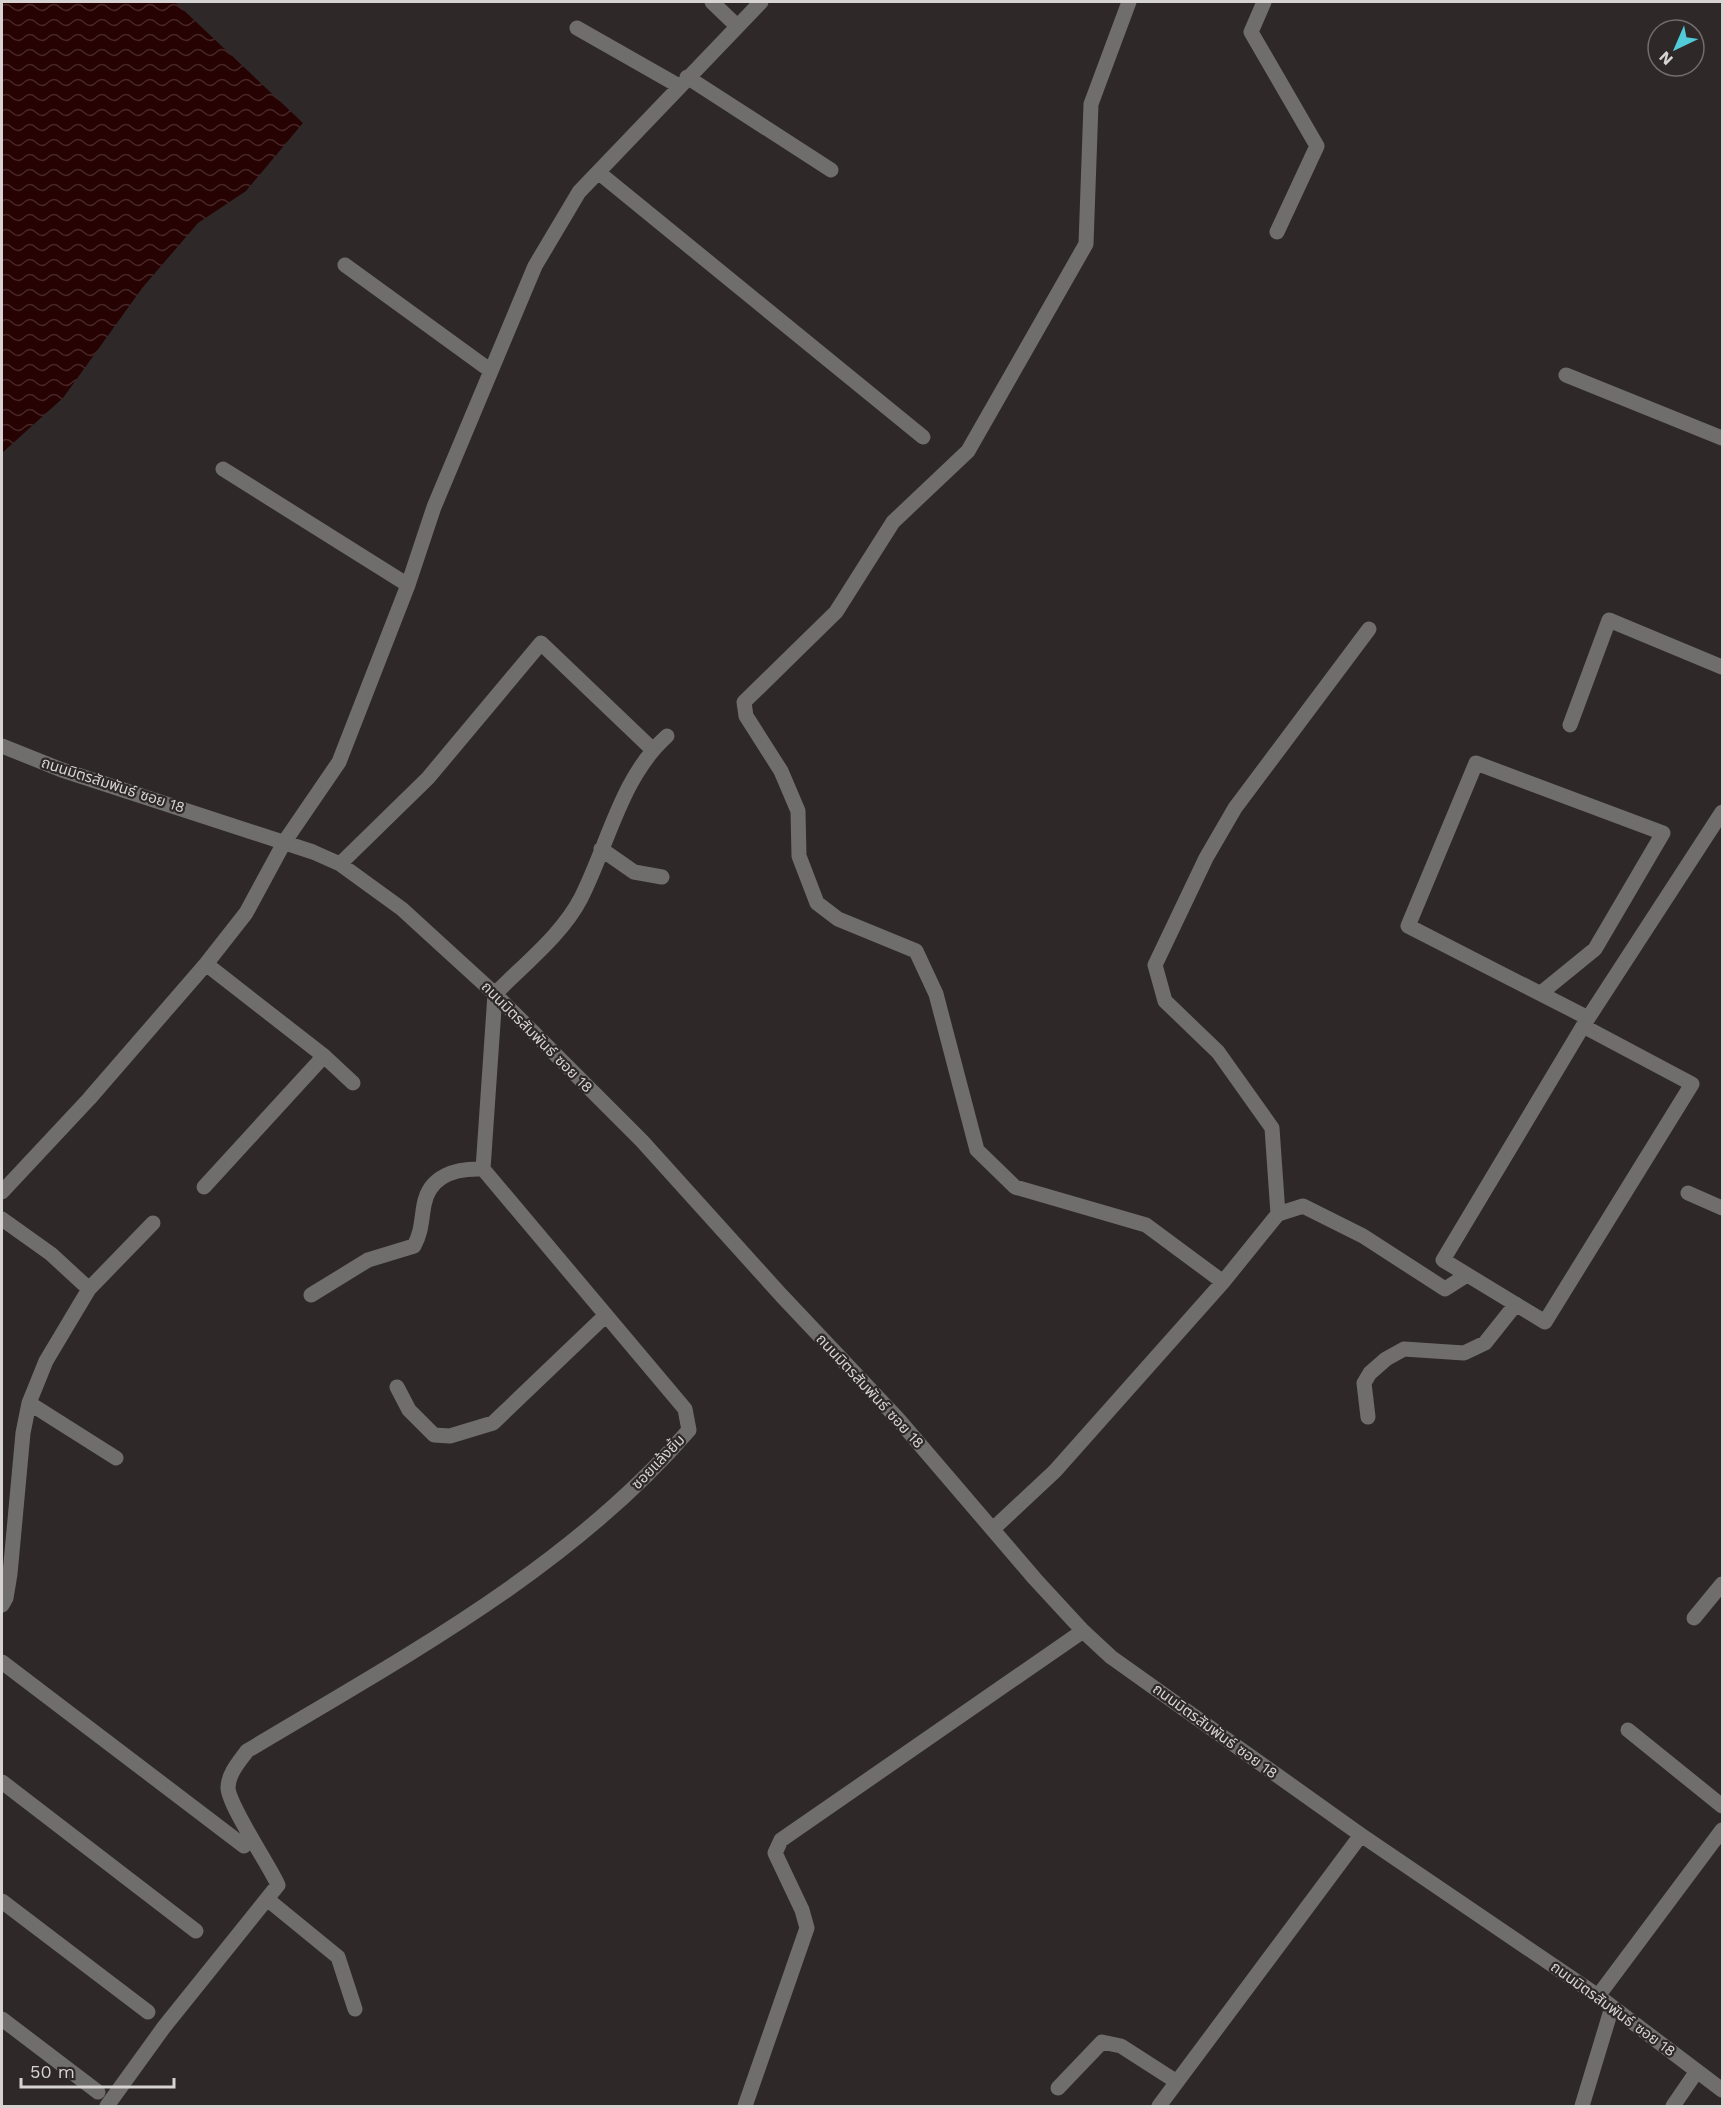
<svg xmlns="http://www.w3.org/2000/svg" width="1724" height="2108" font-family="'Work Sans','Noto Sans Thai',sans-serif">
<defs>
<pattern id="water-waves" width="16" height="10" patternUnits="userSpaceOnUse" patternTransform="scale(1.5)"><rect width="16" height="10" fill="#270203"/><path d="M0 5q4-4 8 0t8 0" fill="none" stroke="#462627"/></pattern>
</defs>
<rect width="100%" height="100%" fill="#2e2928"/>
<path fill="url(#water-waves)" d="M2 2H175L303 123 246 191 198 223 143 287 63 398 2 453Z"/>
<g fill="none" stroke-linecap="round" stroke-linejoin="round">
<path stroke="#706d6d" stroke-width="15" d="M712 2 737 26
M1129 2 1091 104 1086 244 968 451 893 522 836 612 744 702 746 716 781 771 798 811 799 856 817 903 838 919 916 951 936 994 977 1150 1015 1187 1146 1225 1223 1282
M1264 2 1251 32 1317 146 1277 232
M577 28 679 86
M687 77 831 170
M598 172 923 437
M345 265 491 371
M1566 375 1722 438
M223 469 408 585
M1570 725 1609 620 1722 667
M2 746 62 770 313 852 340 864 402 909 495 994 642 1141 781 1295 898 1419 1035 1579 1083 1631 1111 1657 1361 1835 1598 1996 1722 2090
M601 849 634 872 662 877
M340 864 428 778 541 643 652 749
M206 964 324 1056 353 1083
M1541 993 1595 949 1663 833 1476 763 1408 926 1588 1018
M1583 1026 1692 1084 1545 1322 1443 1260 1583 1026 1722 812
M204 1187 324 1056
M2 1192 89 1099 206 964 246 913 285 841 339 762 408 585 434 507 535 266 579 192 761 2
M1688 1193 1722 1208
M1278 1214 1272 1128 1218 1052 1165 1001 1155 965 1206 858 1235 808 1369 629
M2 1219 51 1254 89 1289
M311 1295 368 1260 414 1246C422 1231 421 1221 424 1205 429 1175 457 1168 483 1169
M397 1387 409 1410 434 1435 450 1436 493 1423 606 1315
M29 1403 116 1458
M1368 1417 1364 1383 1370 1373 1386 1359 1404 1349 1464 1353 1485 1343 1516 1304
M993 1529 1055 1471 1223 1282 1278 1214 1303 1206 1363 1236 1445 1289 1467 1275
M2 1605 6 1598 10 1574 23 1433 29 1403 46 1361 89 1289 153 1223
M1694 1618 1722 1584
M2 1662 244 1846
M1628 1730 1722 1806
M2 1782 196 1931
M267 1899 338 1957 355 2009
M2 1901 148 2012
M1598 1996 1722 1830
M2 2019 98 2092
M1058 2088 1102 2042 1121 2046 1177 2082
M107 2106 164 2027 278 1885C268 1863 229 1806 228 1788 228 1774 239 1762 247 1751 402 1658 569 1569 689 1430L685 1409 483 1169 495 994C523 965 562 935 581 898 608 845 621 777 667 736
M745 2106 807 1928 802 1910 775 1853 781 1840 1083 1631
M1159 2106 1361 1835
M1582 2106 1612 2007
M1673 2106 1697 2071"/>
</g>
<g text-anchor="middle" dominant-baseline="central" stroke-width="4.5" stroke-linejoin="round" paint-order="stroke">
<g font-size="15" fill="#d7d3d3" stroke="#2e2928">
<text transform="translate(113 785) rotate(18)">ถนนมิตรสัมพันธ์ ซอย 18</text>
<text transform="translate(537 1037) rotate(45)">ถนนมิตรสัมพันธ์ ซอย 18</text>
<text transform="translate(870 1391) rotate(47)">ถนนมิตรสัมพันธ์ ซอย 18</text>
<text transform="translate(658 1462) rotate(-46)">ซอยแล้งยิ้ม</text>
<text transform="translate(1215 1731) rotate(36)">ถนนมิตรสัมพันธ์ ซอย 18</text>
<text transform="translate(1613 2009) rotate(36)">ถนนมิตรสัมพันธ์ ซอย 18</text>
</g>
</g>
<rect width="1724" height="2108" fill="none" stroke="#d7d3d3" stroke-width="6"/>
<g transform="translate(1676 48) rotate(224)"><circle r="28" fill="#2e2928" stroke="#726d6c" stroke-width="1.5"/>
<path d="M0-4.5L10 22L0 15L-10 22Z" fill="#52cbd8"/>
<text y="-9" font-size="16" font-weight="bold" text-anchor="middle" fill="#d7d3d3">N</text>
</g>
<path d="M21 2078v9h153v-9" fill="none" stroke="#d7d3d3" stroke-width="3"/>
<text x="30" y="2078" font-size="18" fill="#d7d3d3" stroke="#2e2928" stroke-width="4.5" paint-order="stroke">50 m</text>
</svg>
